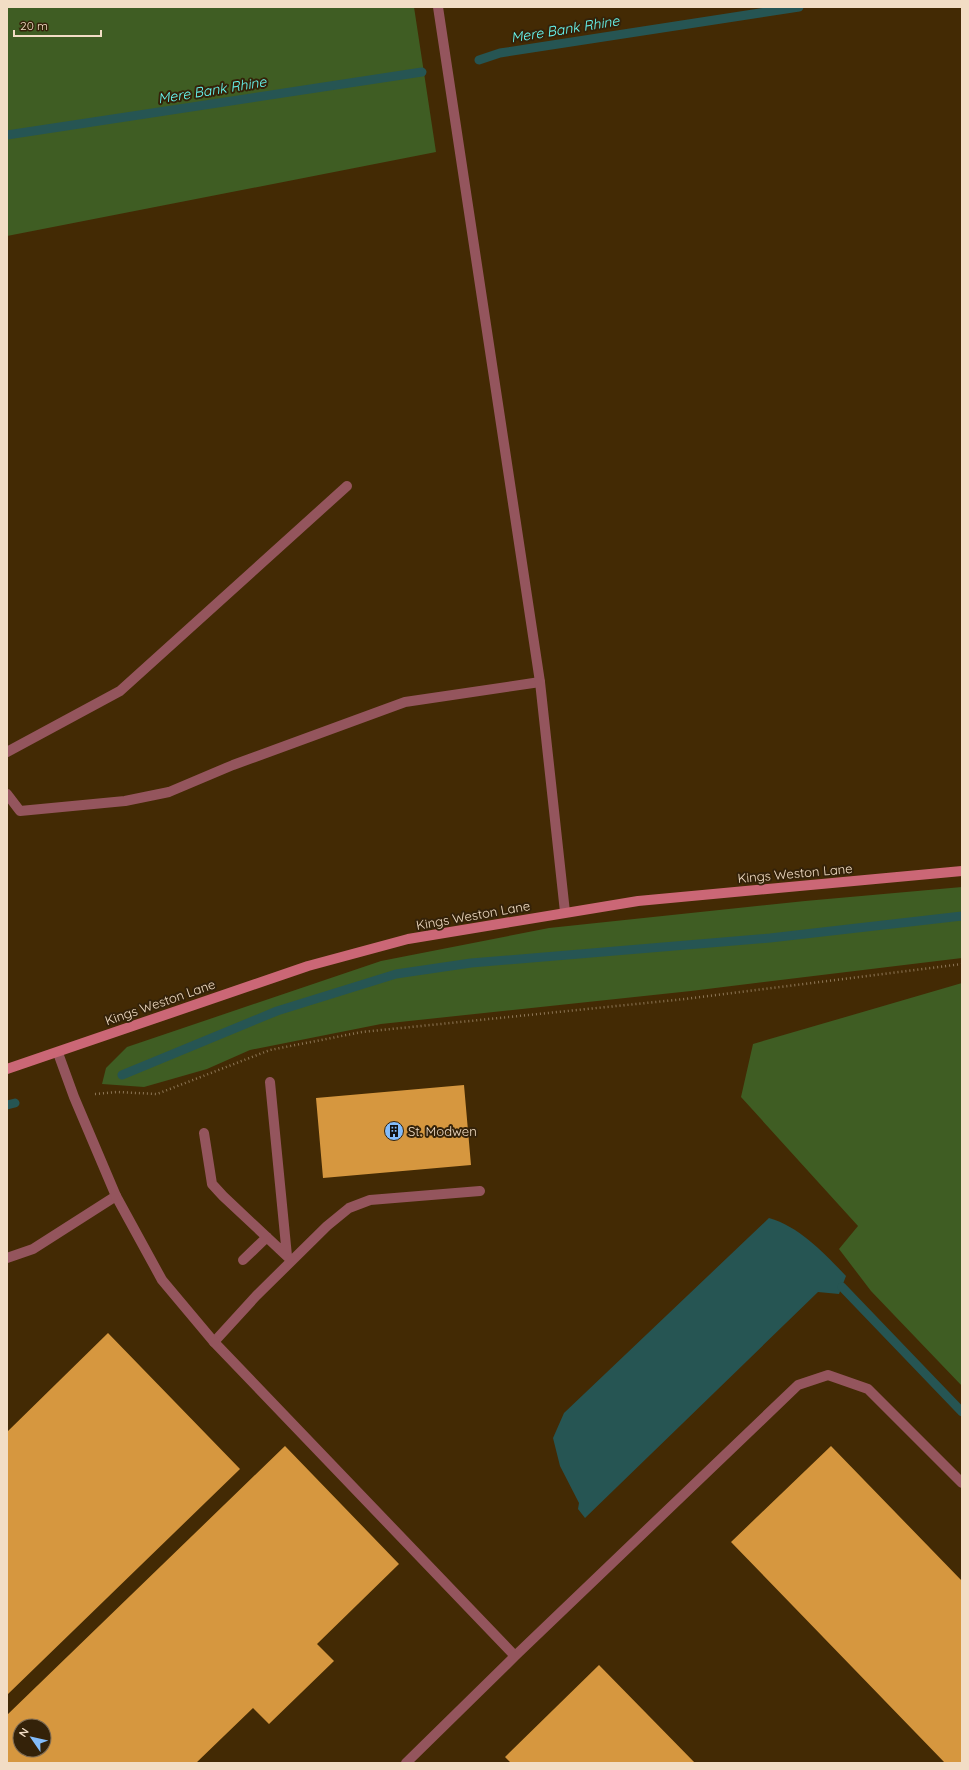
<svg xmlns="http://www.w3.org/2000/svg" width="969" height="1770" font-family="Quicksand,sans-serif">
<rect width="100%" height="100%" fill="#432a04"/>
<path fill="#3f5d23" d="M7 7H414L436 152 7 236Z
M962 887V958L691 991 381 1024 250 1050 207 1069 144 1087 102 1084 106 1068 127 1047 381 961 549 928 805 901Z
M962 983V1386L871 1291 839 1249 858 1226 741 1097 753 1044Z"/>
<path fill="#265553" d="M769 1218C800 1227 824 1253 846 1276L839 1294 818 1292 585 1518 578 1509 579 1503 560 1466 553 1438 564 1413Z"/>
<g fill="none" stroke-linecap="round" stroke-linejoin="round">
<path stroke="#265553" stroke-width="9" d="M479 60 500 53 799 7
M7 135 422 72
M122 1075 277 1011 396 974 471 963 770 938 962 916
M7 1105 15 1103
M842 1287 962 1412"/>
</g>
<path fill="#d6973f" fill-rule="evenodd" d="M464 1085 471 1165 323 1178 316 1098Z
M108 1333 240 1469 7 1695V1432Z
M285 1446 399 1564 317 1644 334 1661 269 1724 253 1708 196 1763H9L7 1761V1715ZM20 1726H44V1750H20Z
M831 1446 962 1581V1763H945L731 1542Z
M599 1665 695 1763H511L505 1757Z"/>
<g fill="none" stroke-linecap="round" stroke-linejoin="round">
<path stroke="#8d7656" stroke-width="2.5" stroke-dasharray="1 3" stroke-linecap="butt" d="M95 1094 117 1092 157 1094 270 1050 362 1032 685 999 962 964"/>
<path stroke="#94555d" stroke-width="10" d="M7 752 120 691 347 486
M7 794 20 811 125 801 169 792 233 765 405 702 540 682
M270 1082 287 1256
M204 1133 212 1184 223 1196 289 1258
M7 1258 33 1249 116 1196
M243 1260 267 1237
M214 1342 256 1296 327 1226 349 1208 370 1200 480 1191"/>
<path stroke="#94555d" stroke-width="10" d="M438 7 540 682 565 912
M58 1053 74 1097 116 1196 162 1280 214 1342 515 1656
M406 1763 515 1656 798 1385 828 1375 868 1389 962 1483"/>
<path stroke="#cb6776" stroke-width="10" d="M7 1069 308 966 408 939 638 901 962 871"/>
</g>
<defs>
<g id="building-disc" transform="scale(1)"><circle r="9.5" fill="#83bcfb" stroke="#342209"/><path d="M-4-6H4V6H1V3H-1V6H-4ZM-2.5-4.3h1.7v1.8h-1.7ZM.8-4.3h1.7v1.8H.8ZM-2.5-1h1.7V.8h-1.7ZM.8-1h1.7V.8H.8Z" fill="#111"/></g>
</defs>
<g fill-rule="evenodd">
<use href="#building-disc" x="394" y="1131"/>
</g>
<g text-anchor="middle" dominant-baseline="central" stroke-width="4" stroke-linejoin="round" paint-order="stroke">
<g font-size="13" fill="#f2ddc5" stroke="#342209">
<text transform="translate(795 873) rotate(-5)">Kings Weston Lane</text>
<text transform="translate(473 915) rotate(-10)">Kings Weston Lane</text>
<text transform="translate(160 1002) rotate(-19)">Kings Weston Lane</text>
</g>
<g font-size="13" fill="#f2ddc5" stroke="#342209" text-anchor="start">
<text x="408" y="1131">St. Modwen</text>
</g>
<g font-size="14" font-style="italic" fill="#68fcf6" stroke="#342209">
<text transform="translate(565 29) rotate(-9)">Mere Bank Rhine</text>
<text transform="translate(212 90) rotate(-9)">Mere Bank Rhine</text>
</g>
</g>
<rect width="969" height="1770" fill="none" stroke="#f2ddc5" stroke-width="16"/>
<g transform="translate(32 1738) rotate(304)"><circle r="19" fill="#342209" stroke="#806d54"/>
<path d="M0-3L7 15L0 10L-7 15Z" fill="#83bcfb"/>
<text y="-6" font-size="11" font-weight="bold" text-anchor="middle" fill="#f2ddc5">N</text>
</g>
<path d="M14 30v6h87v-6" fill="none" stroke="#f2ddc5" stroke-width="2"/>
<text x="20" y="30" font-size="12" fill="#f2ddc5" stroke="#342209" stroke-width="3" paint-order="stroke">20 m</text>
</svg>
